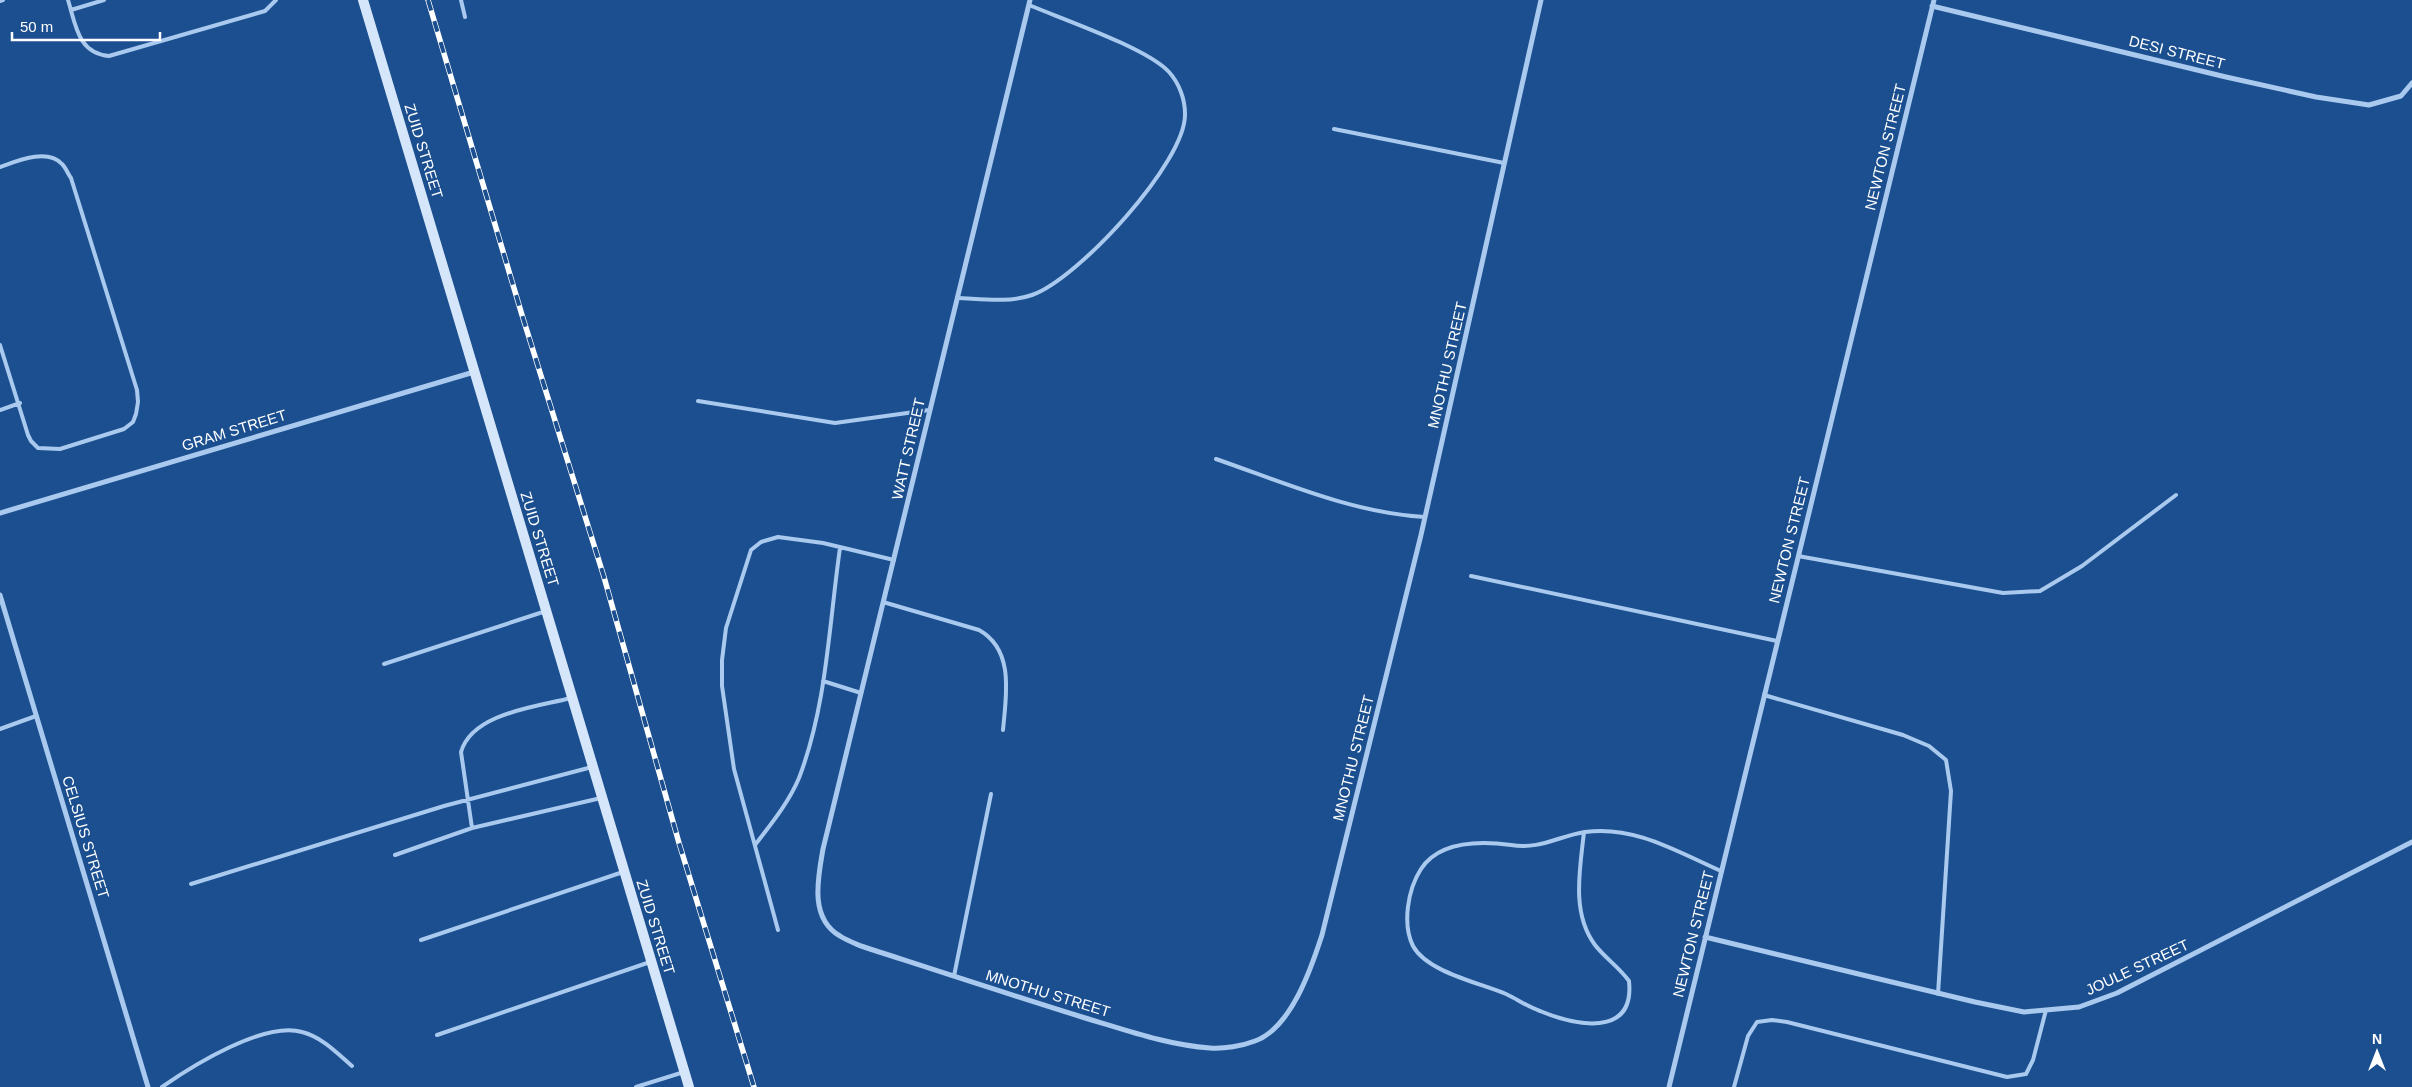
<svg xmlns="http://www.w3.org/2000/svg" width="2412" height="1087" font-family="Arial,sans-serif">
<rect width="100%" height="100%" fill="#1b4f8f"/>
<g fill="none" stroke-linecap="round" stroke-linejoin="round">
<path stroke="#a9c9ee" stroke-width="4" d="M68 0C76 26 78 53 109 56L265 11 276 0
M461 0 465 17
M0 1 3 0
M71 10 104 0
M1334 129 1504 163
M0 167C17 161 47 148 62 164 66 168 68 174 71 178L137 390 138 402 136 414 133 422 124 429 60 449 38 448 31 441 28 435 0 345
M957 298C982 299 1009 303 1032 295 1078 279 1186 162 1185 114 1185 99 1179 83 1169 72 1147 48 1062 19 1029 5
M698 401 835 423 929 410
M0 410 20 403
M1216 459C1285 483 1353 513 1425 517
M1798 556 2003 593 2040 591 2082 566 2176 495
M1471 576 1777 641
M883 602 979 630C1015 650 1006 696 1003 730
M384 664 546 611
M823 681 861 693
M1764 695 1903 735 1929 746 1946 760 1951 791 1938 994
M0 729 36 716
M472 828 601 798
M1584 832C1580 869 1571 913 1595 945 1605 958 1619 967 1629 981 1635 1039 1574 1025 1540 1011 1528 1007 1517 999 1506 994 1480 983 1427 972 1413 946 1402 924 1408 889 1421 869 1440 840 1481 841 1511 845 1539 850 1559 836 1585 832 1634 825 1678 852 1721 871
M755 845C771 824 789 802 799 778 827 705 829 624 840 548
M395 855 472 828 461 752C472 713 536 707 571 698
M191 884 444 806 592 767
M778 930 734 769 722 686V660L726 628 751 550 761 542 778 537 823 543 894 560
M421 940 623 872
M954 976 991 794
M437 1035 650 962
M162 1087C192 1066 264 1021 302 1032 322 1037 337 1053 352 1066
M636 1087 684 1072
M1734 1087 1748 1036 1757 1022 1772 1020 1787 1022 2007 1077 2026 1074 2033 1060 2046 1010"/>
<path stroke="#a9c9ee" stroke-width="5" d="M1030 0 823 849C818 878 809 918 840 936 846 940 854 943 861 946 935 970 1008 994 1082 1017 1123 1029 1166 1045 1210 1048 1224 1049 1242 1046 1255 1041 1291 1028 1311 969 1322 935L1421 535 1541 0
M1932 6 2226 77 2316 97 2369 105 2401 96 2412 83
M0 513 474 372
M0 595 148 1087
M1705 937 1975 1002 2024 1012 2079 1007 2117 993 2412 842
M1669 1087 1934 0"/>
<path stroke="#d6e6fa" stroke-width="10" d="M363 0 689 1087"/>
<g stroke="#fff" stroke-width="5.5">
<path id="rail" d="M428 0 522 315 604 577 679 843 754 1087"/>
</g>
<use href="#rail" stroke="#1b4f8f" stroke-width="4" stroke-dasharray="11" stroke-linecap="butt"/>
</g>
<g text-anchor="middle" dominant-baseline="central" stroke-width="4" stroke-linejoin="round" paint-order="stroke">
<g font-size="15" fill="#fff" stroke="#1b4f8f">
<text transform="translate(2177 52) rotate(14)">DESI STREET</text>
<text transform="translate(1885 147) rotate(-76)">NEWTON STREET</text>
<text transform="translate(424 151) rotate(73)">ZUID STREET</text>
<text transform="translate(1447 365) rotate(-77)">MNOTHU STREET</text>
<text transform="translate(234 430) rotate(-17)">GRAM STREET</text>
<text transform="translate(908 449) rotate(-77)">WATT STREET</text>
<text transform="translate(540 539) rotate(73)">ZUID STREET</text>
<text transform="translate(1789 540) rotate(-76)">NEWTON STREET</text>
<text transform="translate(1353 758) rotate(-76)">MNOTHU STREET</text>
<text transform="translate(86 837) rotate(73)">CELSIUS STREET</text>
<text transform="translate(656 927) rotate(73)">ZUID STREET</text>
<text transform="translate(1693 934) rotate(-76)">NEWTON STREET</text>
<text transform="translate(2137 967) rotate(-25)">JOULE STREET</text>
<text transform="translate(1048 993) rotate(17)">MNOTHU STREET</text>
</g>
</g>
<g transform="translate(2377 1052)" stroke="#1b4f8f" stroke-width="4" paint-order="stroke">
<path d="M0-4L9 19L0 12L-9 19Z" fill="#ffffff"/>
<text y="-8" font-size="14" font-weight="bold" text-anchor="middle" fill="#ffffff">N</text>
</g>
<path d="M12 32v8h148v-8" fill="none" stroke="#ffffff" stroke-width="2.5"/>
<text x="20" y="32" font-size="15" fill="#ffffff" stroke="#1b4f8f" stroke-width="4" paint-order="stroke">50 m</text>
</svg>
